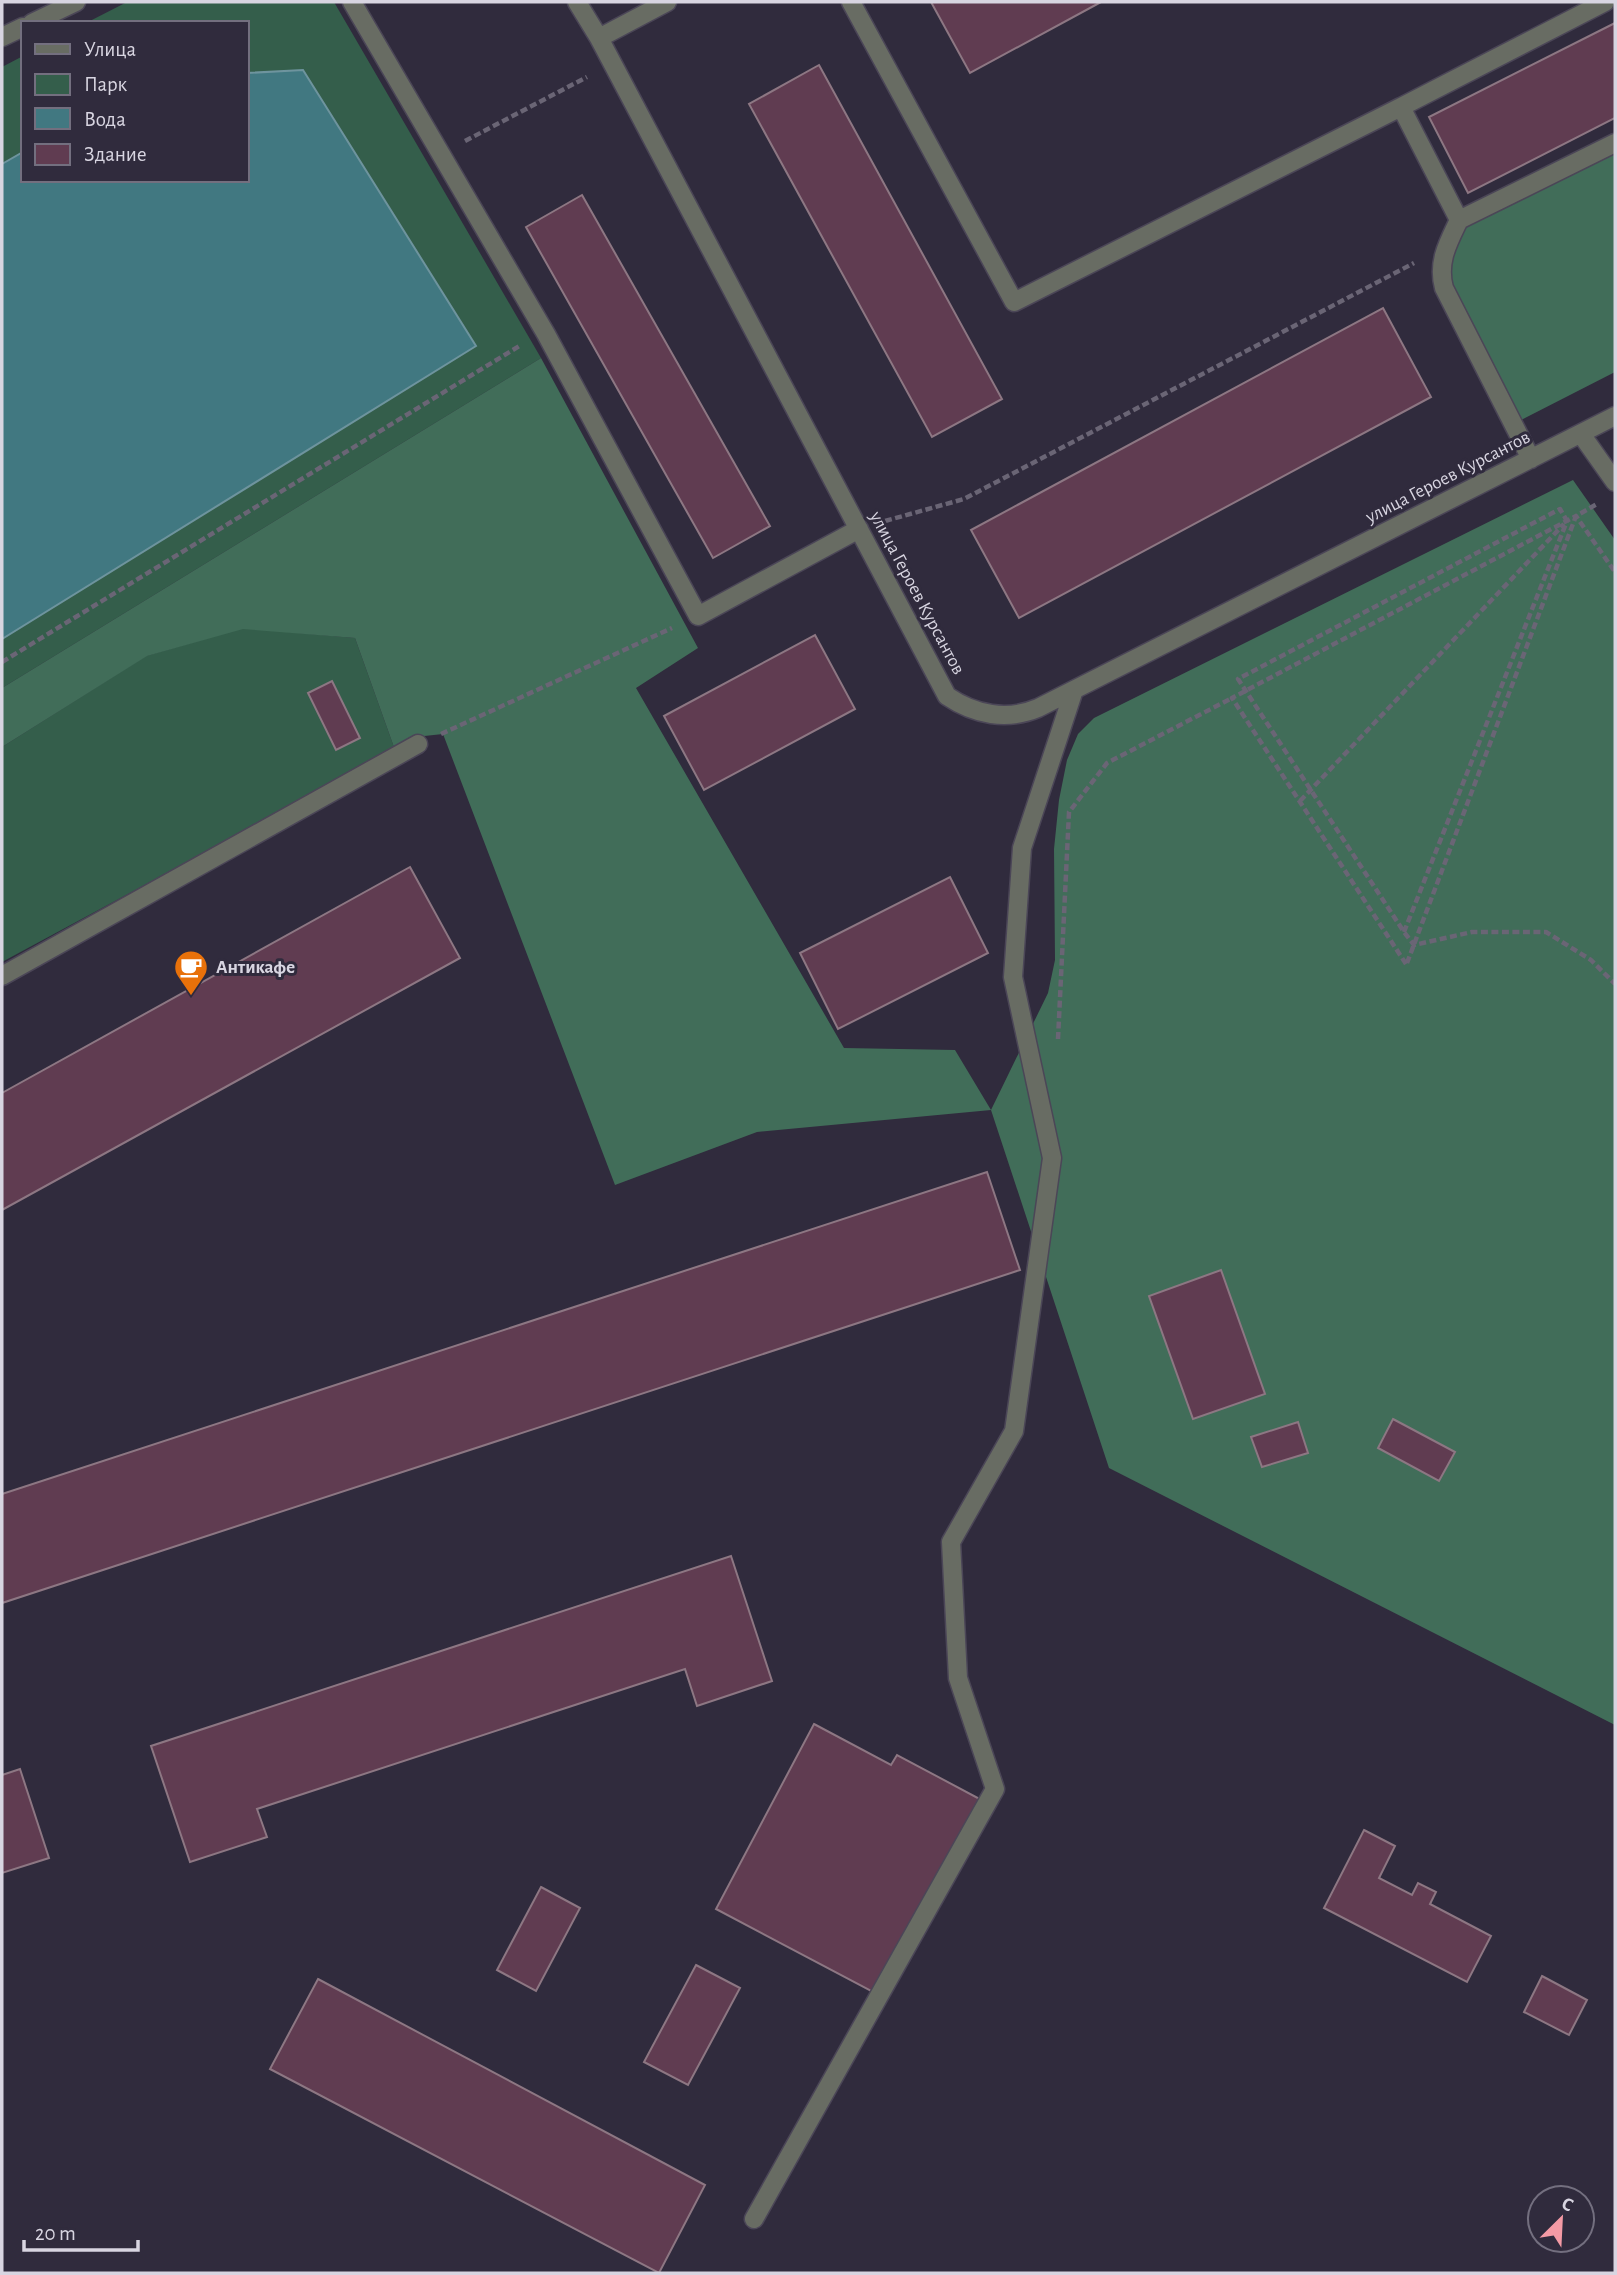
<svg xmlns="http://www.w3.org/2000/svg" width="1617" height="2275" font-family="'Alegreya Sans',sans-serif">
<rect width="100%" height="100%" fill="#302b3d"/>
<path fill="#345e4b" d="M127 2H334L541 358 2 688V67L23 56V180H247V23H86Z
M243 628 355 638 395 750 2 962V747L146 656Z"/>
<path fill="#416d59" d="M1615 152V372L1521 420 1451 284 1447 270 1450 257 1464 226Z
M541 358 698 648 636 688 844 1048 955 1050 991 1110 1048 993 1055 960 1054 849 1059 800 1067 760 1078 734 1094 718 1573 480 1615 540V1725L1109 1468 991 1110 757 1132 615 1185 443 734 415 737 395 750 355 638 243 629 147 656 2 747V688Z"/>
<path fill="#417881" stroke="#6e949e" stroke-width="2" d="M303 70 476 346 2 639V164L23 152V180H247V73Z"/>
<path fill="#603c51" stroke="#8d7783" stroke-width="2" d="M931 2H1101L970 73Z
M1615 23V118L1468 193 1429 117Z
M819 65 1002 399 932 437 749 104Z
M582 195 770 526 713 558 526 227Z
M1383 308 1431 397 1019 618 971 530Z
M815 635 855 709 704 790 664 716Z
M332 681 360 738 336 750 308 693Z
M410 867 460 958 2 1210V1093Z
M950 877 988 953 838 1029 800 953Z
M987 1172 1020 1270 2 1603V1494Z
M1221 1270 1265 1394 1193 1419 1149 1296Z
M1393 1419 1455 1452 1439 1481 1378 1448Z
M1298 1422 1308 1453 1262 1467 1251 1437Z
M731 1556 772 1681 697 1706 685 1669 257 1809 267 1837 190 1862 151 1746Z
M814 1724 891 1765 897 1755 989 1804 922 1931 909 1924 873 1992 716 1909Z
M20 1769 49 1858 2 1873V1775Z
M1364 1830 1395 1846 1379 1878 1412 1895 1418 1883 1436 1892 1430 1904 1491 1936 1467 1982 1324 1908Z
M541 1887 580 1908 536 1991 497 1970Z
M696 1965 740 1988 688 2085 644 2062Z
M1542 1976 1587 2000 1569 2035 1524 2012Z
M318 1979 705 2185 659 2273 270 2069Z"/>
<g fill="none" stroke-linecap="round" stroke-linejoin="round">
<g stroke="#4b4657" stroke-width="21">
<path id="minor" d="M352 2 546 334 698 616 859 529
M577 2 599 38 667 2
M851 2 1014 302 1401 107
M1605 2 1401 107 1459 220 1615 143
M32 23 76 2
M2 37 23 27
M599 38 947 696C975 715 1007 721 1038 708L1615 416
M1459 220C1448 243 1437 262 1444 288L1531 459
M1581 434 1615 482
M2 976 418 744
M754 2219 995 1789 958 1678 951 1542 1014 1431 1052 1158 1013 977 1022 848 1074 690"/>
</g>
<path stroke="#6a6575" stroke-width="4.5" stroke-dasharray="7 3.5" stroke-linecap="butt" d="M465 141 587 77
M885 521 964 499 1414 263
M2 662 521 345
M441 734 672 628
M1300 801 1564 524
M1404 932 1567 521 1560 509 1238 679 1404 932 1414 945 1472 932H1546L1591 960 1615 984
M1407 963 1576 516 1597 504
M1406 964 1232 698 1576 516 1615 572
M1058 1039 1069 812 1107 763 1232 698"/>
<use href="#minor" stroke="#686c63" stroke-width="18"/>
</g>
<defs>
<g id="cafe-pin" transform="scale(1.75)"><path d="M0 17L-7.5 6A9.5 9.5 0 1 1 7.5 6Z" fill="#e8710a" stroke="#302b3d"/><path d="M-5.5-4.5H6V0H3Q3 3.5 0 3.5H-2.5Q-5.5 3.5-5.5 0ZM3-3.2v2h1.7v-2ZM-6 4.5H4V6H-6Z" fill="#fff"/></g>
</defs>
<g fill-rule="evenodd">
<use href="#cafe-pin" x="191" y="967"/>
</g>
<g text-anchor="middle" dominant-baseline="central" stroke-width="6" stroke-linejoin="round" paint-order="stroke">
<g font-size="19" fill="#d8d5e1" stroke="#302b3d">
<text transform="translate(1448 477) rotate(-27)">улица Героев Курсантов</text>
<text transform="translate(917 593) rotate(62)">улица Героев Курсантов</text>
</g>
<g font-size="19" font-weight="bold" fill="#d8d5e1" stroke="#302b3d" text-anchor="start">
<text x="216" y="967">Антикафе</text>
</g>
</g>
<rect width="1617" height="2275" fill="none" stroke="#d8d5e1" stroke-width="7"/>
<rect x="21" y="21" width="228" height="161" fill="#302b3d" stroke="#736f7f" stroke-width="2"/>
<rect x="35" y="44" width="35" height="10" fill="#686c63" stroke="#736f7f" stroke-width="2"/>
<text x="84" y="56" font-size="21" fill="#d8d5e1">Улица</text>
<rect x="35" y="74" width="35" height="21" fill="#345e4b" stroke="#736f7f" stroke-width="2"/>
<text x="84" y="91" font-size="21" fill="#d8d5e1">Парк</text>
<rect x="35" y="108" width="35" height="21" fill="#417881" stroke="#736f7f" stroke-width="2"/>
<text x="84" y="126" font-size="21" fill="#d8d5e1">Вода</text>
<rect x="35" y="144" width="35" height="21" fill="#603c51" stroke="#736f7f" stroke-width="2"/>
<text x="84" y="161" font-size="21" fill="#d8d5e1">Здание</text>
<g transform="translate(1561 2219) rotate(24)"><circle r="33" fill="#302b3d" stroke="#736f7f" stroke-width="2"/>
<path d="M0-5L12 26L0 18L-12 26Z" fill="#f49aa5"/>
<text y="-10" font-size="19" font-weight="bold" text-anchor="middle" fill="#d8d5e1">С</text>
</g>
<path d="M24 2240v10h114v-10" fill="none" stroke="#d8d5e1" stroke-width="3.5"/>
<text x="35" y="2240" font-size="21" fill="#d8d5e1" stroke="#302b3d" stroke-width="5" paint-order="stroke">20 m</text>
</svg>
